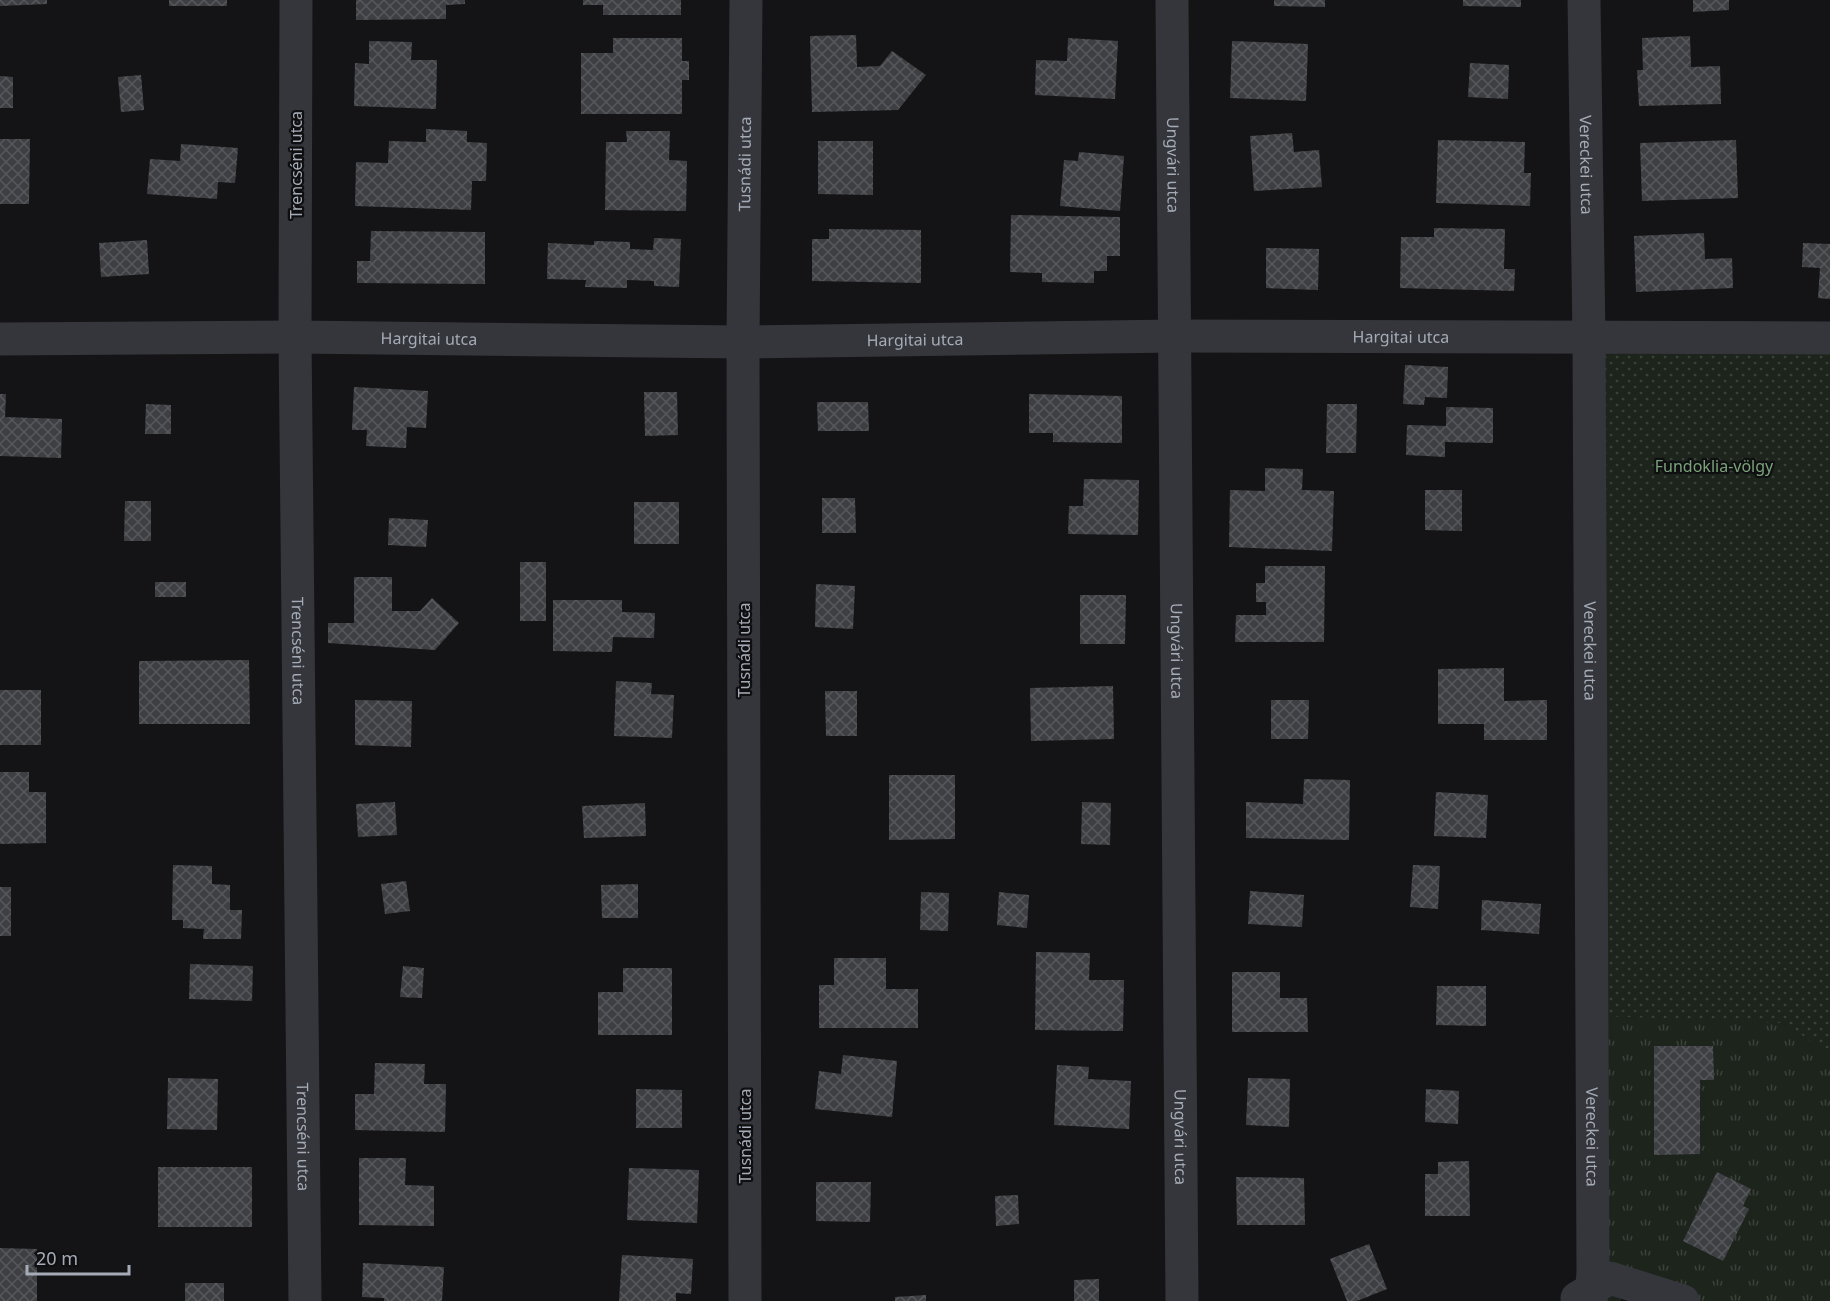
<svg xmlns="http://www.w3.org/2000/svg" width="1830" height="1301" font-family="'Noto Sans',sans-serif">
<defs>
<pattern id="grass-tufts" width="24" height="20" patternUnits="userSpaceOnUse" patternTransform="scale(1.5)"><rect width="24" height="20" fill="#1c241c"/><path d="M3 7l-1-3M5 7V3M7 7l1-3M15 17l-1-3M17 17v-4M19 17l1-3" fill="none" stroke="#3a413b"/></pattern>
<pattern id="park-dots" width="8" height="8" patternUnits="userSpaceOnUse" patternTransform="scale(1.5)"><rect width="8" height="8" fill="#1c241c"/><path d="M2 2h.1M6 6h.1" fill="none" stroke="#3a413b" stroke-width="1.8" stroke-linecap="round"/></pattern>
<pattern id="building-cross-hatch" width="8" height="8" patternUnits="userSpaceOnUse" patternTransform="scale(1.5)"><rect width="8" height="8" fill="#3e3f43"/><path d="M0 0l8 8M0 8l8-8" fill="none" stroke="#57585c"/></pattern>
</defs>
<rect width="100%" height="100%" fill="#141416"/>
<path fill="url(#grass-tufts)" d="M1830 459V1301H1652L1621 1290V1301H1604L1601 1016Z"/>
<path fill="url(#park-dots)" d="M1597 349 1830 351V1054L1784 1023 1601 1016Z"/>
<path fill="url(#building-cross-hatch)" d="M0 0H47V4L0 6Z
M169 0H227V6H169Z
M356 0H465V4L446 5V19L356 20Z
M583 0H681V15H603V5H583Z
M1274 0H1325V7L1274 6Z
M1463 0H1521V7L1463 6Z
M1693 0H1729V10L1693 12Z
M856 35 857 67 880 66 892 51 926 75 898 110 812 112 810 36Z
M1690 36 1691 67 1720 66 1721 104 1639 106 1637 70H1643L1642 38Z
M613 38H682V61H689V80H682V114H581V53H613Z
M1068 38 1118 41 1115 99 1035 95 1036 60 1067 61Z
M369 41 412 42 411 60H437L436 109 354 106 355 63 369 64Z
M1232 41 1308 44 1306 101 1230 98Z
M1470 63 1509 65 1508 99 1468 97Z
M141 75 144 110 121 112 118 77Z
M0 76 13 77V108H0Z
M426 129 467 131V142L487 143 486 181H472L471 210 355 206 356 162 388 163 389 141 426 142Z
M626 131H670L669 160 687 161 686 211 605 210 606 142H627Z
M1292 133 1294 152 1319 150 1322 187 1254 191 1250 136Z
M0 139H30L29 204H0Z
M1438 140 1525 142 1524 173H1531L1530 206 1436 203Z
M1736 140 1738 198 1642 201 1640 143Z
M818 141H873V195L818 194Z
M181 144 238 148 235 183 218 182 217 199 147 194 150 159 180 161Z
M1079 152 1124 156 1120 211 1060 206 1064 160 1078 161Z
M1011 215 1120 217V256H1107V271H1094V283L1042 282V273L1010 272Z
M1434 228 1505 229 1504 269H1515L1514 291 1400 288 1401 237H1434Z
M829 229 921 230V283L812 281V239H829Z
M371 231 485 232V284L357 283V261H370Z
M1704 233 1705 259 1732 258 1733 288 1636 292 1634 236Z
M654 238 681 239 679 287 654 286V281L627 280V288L585 287 586 280 547 279 548 243 594 245V241L630 242V249L653 250Z
M147 240 149 274 101 277 99 243Z
M1803 243 1830 244V299L1818 298 1820 268 1802 267Z
M1266 248 1319 249 1318 290 1266 288Z
M1405 365 1448 367 1447 398 1425 397 1424 405 1403 404Z
M354 387 428 391 426 428 407 427 406 448 366 446 367 430H352Z
M644 392H677L678 435 645 436Z
M0 394H6L5 417 62 419 61 458 0 456Z
M1029 394 1122 396V443L1053 442V433H1029Z
M817 402H868L869 431H818Z
M146 404 171 405V434H145Z
M1327 404H1357L1356 453H1326Z
M1446 407 1493 408V443L1445 442V457L1406 455 1407 425 1446 426Z
M1265 468 1303 469 1302 490 1334 491 1332 551 1229 547 1230 490 1265 491Z
M1084 479 1139 480 1138 535 1068 534 1069 506H1083Z
M1425 490H1462V531L1425 530Z
M822 498H855L856 533H822Z
M125 501H151V541H124Z
M634 502H679V544H634Z
M389 518 428 520 426 547 388 545Z
M520 562H546V621H520Z
M1265 566H1325L1324 642H1235L1236 615H1266V602H1256V583H1265Z
M354 577H392V611H420L432 598 459 623 435 650 328 643V623H354Z
M155 582H186V597H155Z
M816 584 855 586 853 629 815 627Z
M1080 595H1126L1125 644H1080Z
M553 600H622V612L655 613 654 638 613 637 612 652 553 651Z
M249 660 250 724H139V661Z
M1504 668V701L1547 700V740H1484V724H1438V669Z
M616 681 652 683 651 694 674 695 672 738 614 736Z
M1113 686 1114 739 1031 741 1030 688Z
M0 690H41V745H0Z
M825 691H857V736H826Z
M355 700 412 701 411 747 355 745Z
M1271 700H1309L1308 739H1271Z
M0 772H29V792H46V843L0 844Z
M889 775H955V839L889 840Z
M1304 779 1350 780 1349 840 1246 838V802L1303 804Z
M1436 792 1488 795 1486 838 1434 836Z
M395 802 397 835 358 837 356 804Z
M1082 802 1111 803 1110 845 1081 844Z
M645 803 646 836 584 838 582 806Z
M173 865 212 866V884L230 885V910H242L241 939H203L204 929 183 928V920H172Z
M1413 865 1440 866 1438 909 1410 907Z
M406 881 410 911 385 914 381 884Z
M638 884V918H602L601 885Z
M0 887H11V936H0Z
M1250 891 1304 895 1302 927 1248 924Z
M921 892 949 893 948 931 920 930Z
M999 892 1029 895 1027 928 997 925Z
M1482 900 1541 904 1539 934 1481 930Z
M1036 952 1090 953 1089 980H1124L1123 1031 1035 1030Z
M834 958H886V989H918V1028H819V985H834Z
M190 964 253 966 252 1001 189 999Z
M403 966 424 968 422 998 400 997Z
M623 968H672V1035H598V992H623Z
M1232 972H1280V998H1307L1308 1032H1232Z
M1437 986H1486V1026L1436 1025Z
M1654 1046H1713L1714 1080H1700V1154L1654 1155Z
M843 1055 897 1061 892 1117 815 1109 819 1071 841 1074Z
M375 1063 425 1064 424 1084H446L445 1132 355 1130V1094H374Z
M1057 1065 1089 1067 1088 1079 1131 1081 1129 1129 1054 1125Z
M168 1078 218 1079 217 1130 167 1129Z
M1248 1078 1290 1079 1289 1127 1246 1125Z
M636 1089 682 1090V1128H636Z
M1426 1089 1459 1091 1458 1124 1425 1122Z
M359 1158H406L405 1185 434 1186V1226L359 1225Z
M1469 1161 1470 1216H1425V1174H1438V1162Z
M158 1167H252V1227H158Z
M629 1168 699 1170 697 1223 627 1220Z
M1717 1172 1751 1189 1743 1206 1749 1209 1723 1261 1683 1241Z
M1236 1177 1304 1178 1305 1225H1237Z
M816 1182H871L870 1222 816 1221Z
M1018 1195 1019 1224 996 1226 995 1196Z
M1369 1244 1387 1289 1357 1301H1347L1330 1259Z
M0 1248 37 1249V1301H0Z
M622 1255 693 1259 691 1294 676 1293V1301H619Z
M363 1263 444 1267 442 1301H384V1298L362 1297Z
M1099 1279V1301H1074V1280Z
M185 1283H224V1301H185Z
M926 1295V1301H895V1297Z"/>
<g fill="none" stroke-linecap="round" stroke-linejoin="round">
<g stroke="#35363b" stroke-width="33">
<path id="s1" d="M296 0 295 337 305 1301"/>
<path id="s2" d="M1172 0 1182 1301"/>
<path id="s3" d="M1584 0 1589 337 1593 1272 1591 1301"/>
<path id="s4" d="M0 339 295 337 743 342 1175 336 1830 338"/>
<path d="M1577 1298 1610 1278 1683 1301"/>
<path id="s5" d="M745 1301 743 342 746 0"/>
</g>
</g>
<g text-anchor="middle" dominant-baseline="central" stroke-width="4.5" stroke-linejoin="round" paint-order="stroke">
<g font-size="16" fill="#a5acb7" stroke="#0f0f11">
<text transform="translate(296 165) rotate(-90)">Trencséni utca</text>
<text stroke="none"><textPath href="#s5" startOffset="1137">Tusnádi utca</textPath></text>
<text stroke="none"><textPath href="#s2" startOffset="165">Ungvári utca</textPath></text>
<text stroke="none"><textPath href="#s3" startOffset="165">Vereckei utca</textPath></text>
<text stroke="none"><textPath href="#s4" startOffset="1401">Hargitai utca</textPath></text>
<text stroke="none"><textPath href="#s4" startOffset="429">Hargitai utca</textPath></text>
<text stroke="none"><textPath href="#s4" startOffset="915">Hargitai utca</textPath></text>
<text transform="translate(744 650) rotate(-90)">Tusnádi utca</text>
<text stroke="none"><textPath href="#s2" startOffset="651">Ungvári utca</textPath></text>
<text stroke="none"><textPath href="#s1" startOffset="651">Trencséni utca</textPath></text>
<text stroke="none"><textPath href="#s3" startOffset="651">Vereckei utca</textPath></text>
<text stroke="none"><textPath href="#s1" startOffset="1137">Trencséni utca</textPath></text>
<text transform="translate(745 1136) rotate(-90)">Tusnádi utca</text>
<text stroke="none"><textPath href="#s2" startOffset="1137">Ungvári utca</textPath></text>
<text stroke="none"><textPath href="#s3" startOffset="1137">Vereckei utca</textPath></text>
</g>
<g font-size="16" fill="#7ba37a" stroke="#0f0f11">
<text x="1714" y="466">Fundoklia-völgy</text>
</g>
</g>
<path d="M27 1265v9h102v-9" fill="none" stroke="#a5acb7" stroke-width="3"/>
<text x="36" y="1265" font-size="18" fill="#a5acb7" stroke="#0f0f11" stroke-width="4.5" paint-order="stroke">20 m</text>
</svg>
